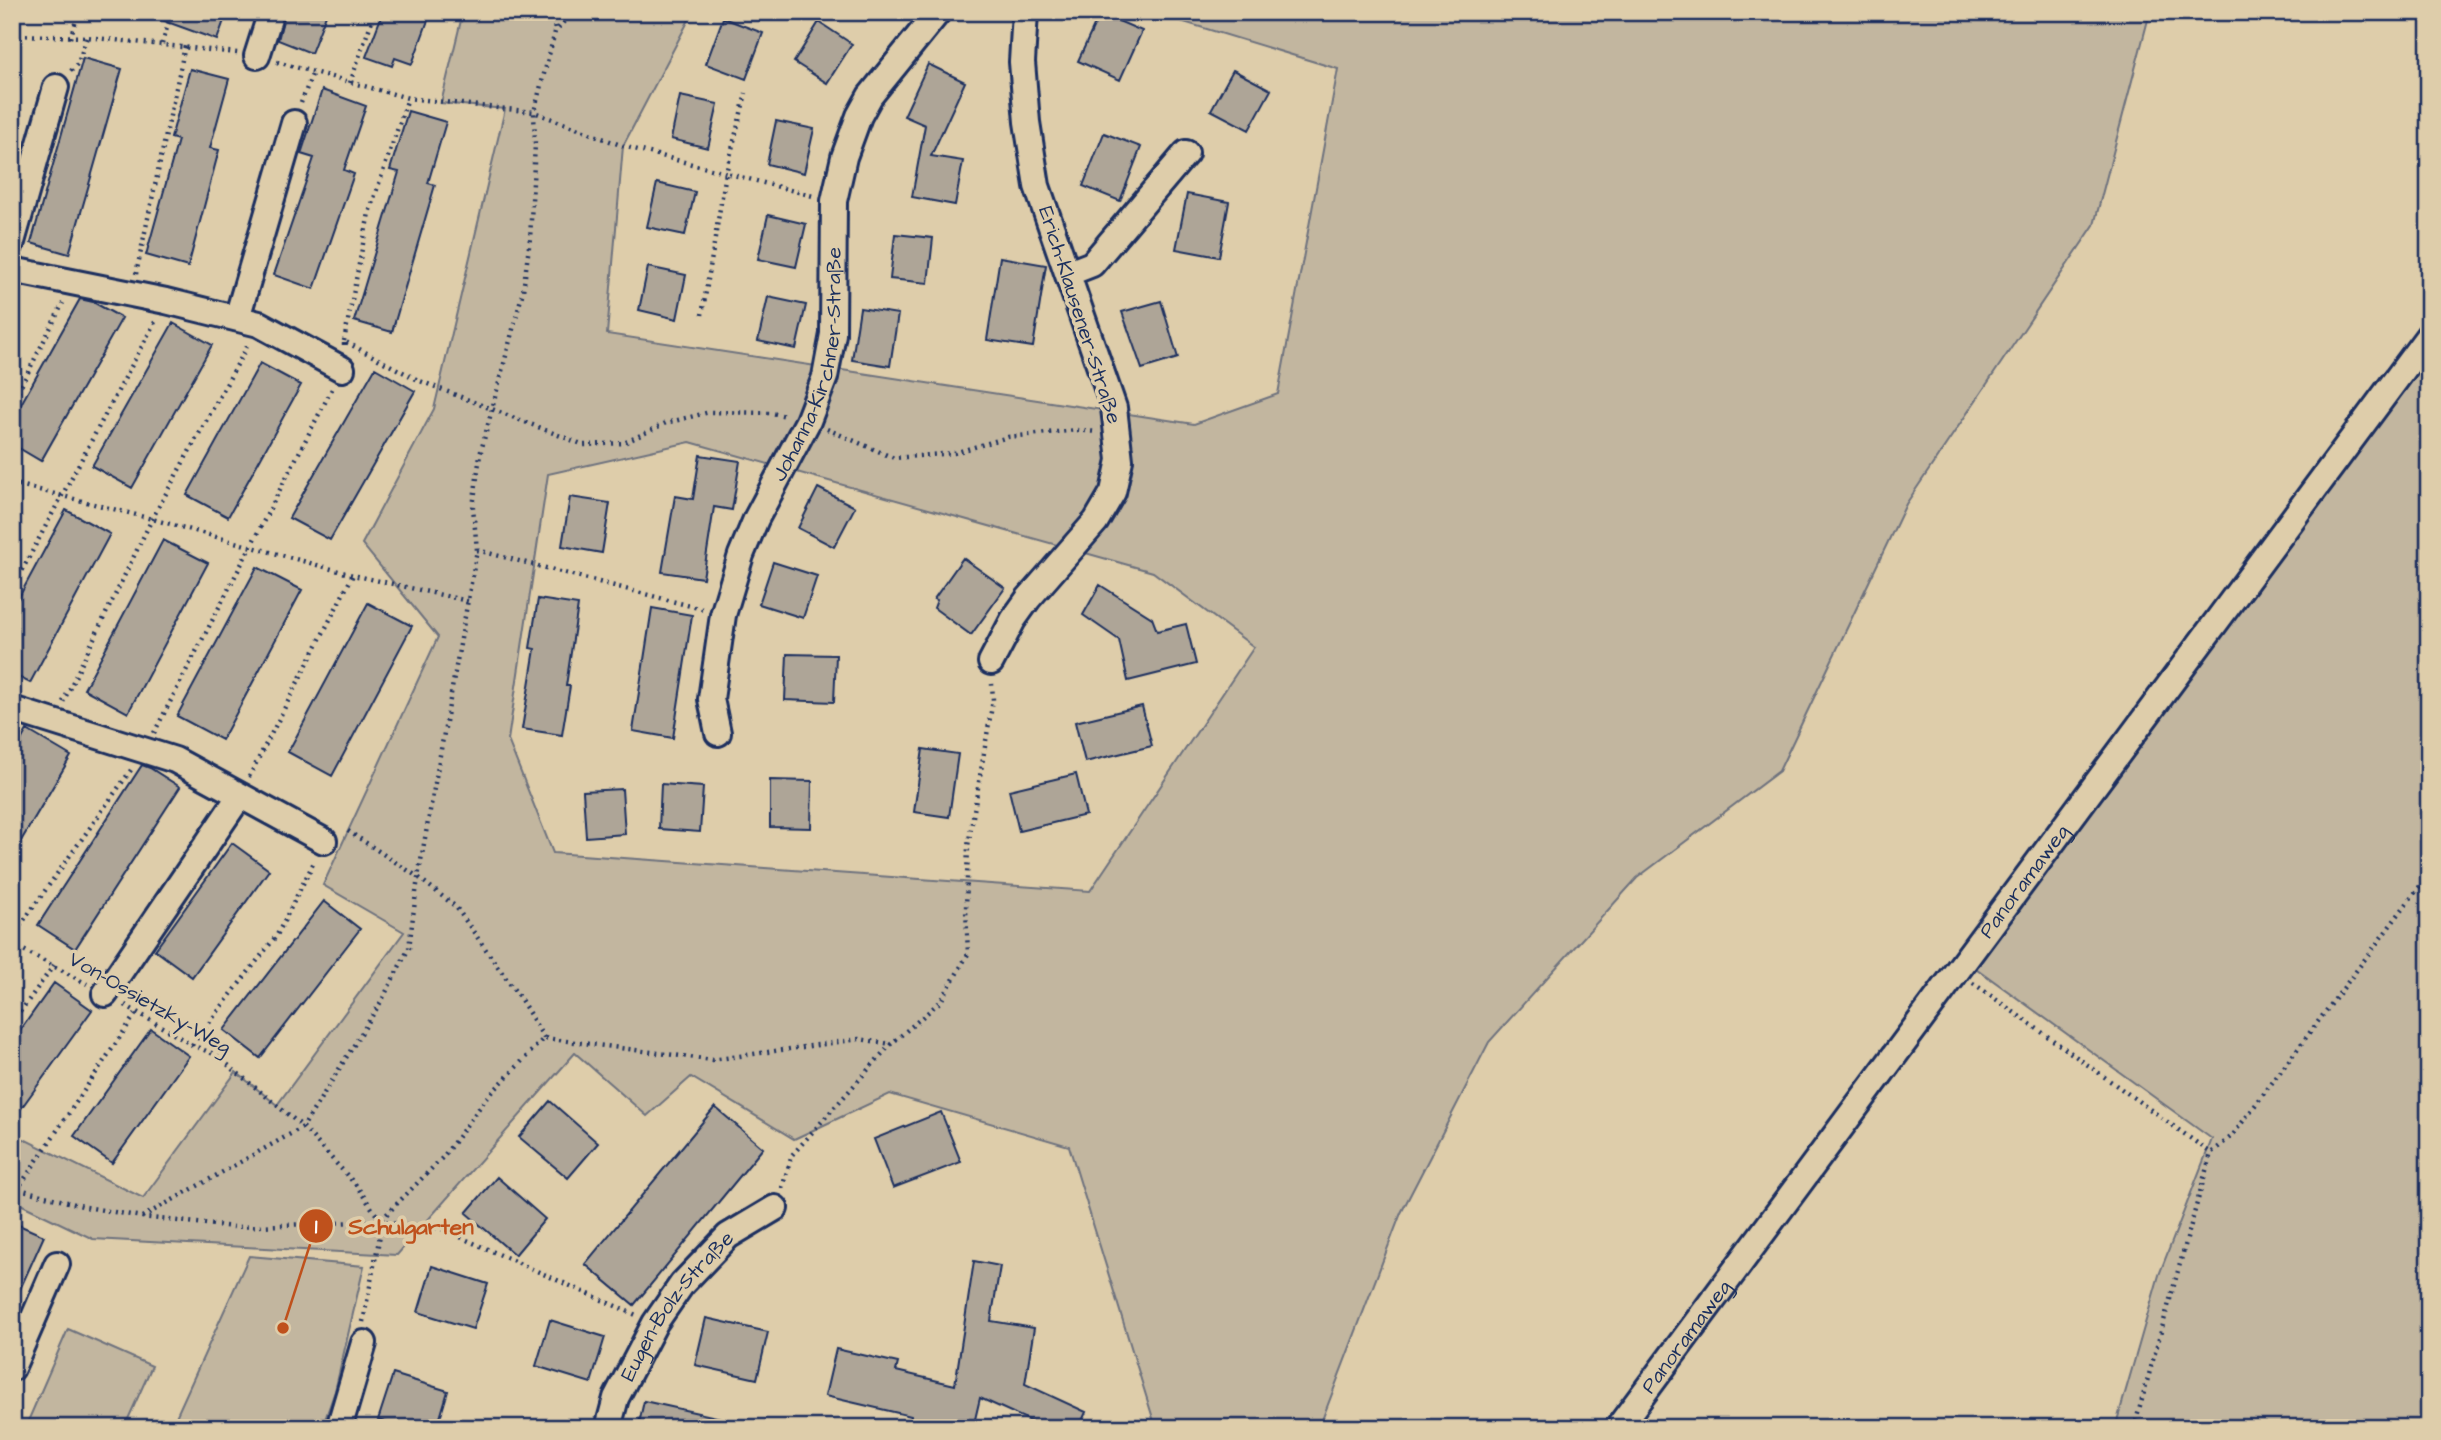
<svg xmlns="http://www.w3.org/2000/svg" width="2441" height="1440" font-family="'Architects Daughter',sans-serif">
<rect width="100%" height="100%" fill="#decdaa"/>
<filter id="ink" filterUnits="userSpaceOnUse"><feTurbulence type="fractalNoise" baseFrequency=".0143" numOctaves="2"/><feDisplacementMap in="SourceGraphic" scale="14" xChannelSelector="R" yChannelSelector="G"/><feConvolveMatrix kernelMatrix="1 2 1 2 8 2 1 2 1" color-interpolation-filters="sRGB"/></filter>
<g filter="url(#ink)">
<path fill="#c2b69f" stroke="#6e727e" stroke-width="2" fill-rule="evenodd" d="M463 12H693L623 146 607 334 1194 424 1278 394 1338 69 1151 12H2150L2094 225 1906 504 1779 771 1637 878 1489 1042 1401 1213 1319 1428H1156L1069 1146 890 1094 794 1139 691 1077 647 1116 575 1053 397 1255 93 1239 12 1200V1133L143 1198 236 1072 277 1105 404 932 323 885 438 637 362 544 434 409 505 109 441 103ZM690 442 1153 572 1254 647 1090 891 553 853 508 740 548 474Z
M2429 356V1428H2115L2159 1275 2212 1139 1973 966Z
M249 1256 364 1266 335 1391 322 1428H171Z
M68 1329 152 1366 124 1428H25Z"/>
<path fill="#aea597" stroke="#1b2f5e" stroke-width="2" d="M148 12H227L217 40 148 15Z
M285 12H327L311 53 278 40Z
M383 12H431L412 64 395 58 392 66 366 57Z
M1100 13 1142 31 1120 80 1078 61Z
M723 18 763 33 746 79 706 64Z
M819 22 852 44 827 83 794 62Z
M83 58 122 69 69 254 31 243Z
M928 64 965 82 931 156 963 161 955 205 912 197 925 125 904 116Z
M190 69 229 79 210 148 219 150 188 267 146 255 178 140 171 138Z
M1233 70 1271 90 1249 130 1211 110Z
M322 90 366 106 344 170 354 174 314 289 274 275 314 158 301 154Z
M680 96 718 104 708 148 671 139Z
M408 111 446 122 428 183 435 185 392 332 354 321 399 172 390 170Z
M776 121 814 129 804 173 767 164Z
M1104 133 1141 147 1120 201 1083 186Z
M657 183 695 192 685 235 647 227Z
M1187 194 1229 202 1219 257 1176 249Z
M768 215 806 224 796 267 758 259Z
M895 234 933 238 928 283 890 279Z
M1000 257 1046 265 1033 347 987 340Z
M648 267 686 275 677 319 639 310Z
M768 297 806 305 796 349 758 341Z
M80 299 93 302 122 318 41 461 12 444V420Z
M1161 301 1178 358 1142 369 1122 312Z
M860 308 898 314 890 366 852 360Z
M173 323 212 345 132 488 92 466Z
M260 363 301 385 228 517 187 495Z
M375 368 415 391 330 540 289 518Z
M700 455 740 461 732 510 714 507 703 578 662 572 675 496 693 499Z
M818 488 855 507 834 547 798 528Z
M570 497 610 503 602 553 562 546Z
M66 510 110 534 30 683 12 674V610Z
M163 540 208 563 128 713 84 689Z
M963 558 1005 588 971 635 934 608 937 600 934 599Z
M773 562 817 576 803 618 759 604Z
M257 567 302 590 222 740 177 716Z
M1100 585 1152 618 1157 631 1186 624 1196 664 1128 681 1119 640 1083 615Z
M538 599 578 605 566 686H570L562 735 522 729 535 649 530 648Z
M368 603 412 626 332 776 288 752Z
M652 608 692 615 673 738 633 731Z
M787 654 836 655 834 702 785 700Z
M1142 706 1152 746 1085 762 1075 722Z
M27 730 71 756 12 856V756Z
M923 749 958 754 949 817 914 812Z
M142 765 150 768 180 787 75 949 38 925Z
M1076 774 1086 815 1019 831 1009 790Z
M770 780 812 781 811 828 770 827Z
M661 784 703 787 700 832 659 829Z
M622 789 625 834 586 837 583 791Z
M232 843 269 870 192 977 155 950Z
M324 901 360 929 260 1058 224 1030Z
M54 983 92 1010 12 1121V1042Z
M151 1029 189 1056 112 1163 74 1136Z
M550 1101 598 1143 568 1178 519 1137Z
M715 1107 763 1148 634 1305 585 1264Z
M941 1112 961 1162 893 1188 874 1139Z
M497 1177 545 1219 515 1255 466 1213Z
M12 1222 44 1236 12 1307Z
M974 1261 1000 1266 991 1321 1034 1328 1025 1384 1086 1412 1079 1428H1046L980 1398 973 1428H924L909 1424 911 1416 825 1396 836 1349 898 1363 896 1371 955 1385Z
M432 1266 488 1284 473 1329 418 1312Z
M706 1318 768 1332 757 1379 695 1365Z
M550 1320 605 1337 591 1383 536 1366Z
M393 1374 448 1391 437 1428H405L378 1420Z
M644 1401 730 1420 729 1428H638Z"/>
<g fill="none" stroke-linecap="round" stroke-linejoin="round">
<g stroke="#1b2f5e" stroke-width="30">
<g id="minor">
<path d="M257 56 271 12"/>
<path d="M12 242 56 87"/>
<path d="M12 270 166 301 259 324 342 369"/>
<path d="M1069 273 1092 264 1186 153"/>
<path d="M237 318 294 123"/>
<path d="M991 662 1013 620 1028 599 1096 521 1113 492 1120 460 1114 408 1037 186 1027 122 1022 62 1025 12"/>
<path d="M12 709 175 760 324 841"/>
<path id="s1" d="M718 733 711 699 723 615 741 555 756 519 808 421 825 377 833 334 834 201 844 157 859 116 870 96 938 12"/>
<path d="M105 994 239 797"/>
<path d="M12 1368 57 1264"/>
<path d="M339 1428 364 1343"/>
<path id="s2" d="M608 1428 616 1398 655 1323 682 1284 728 1236 775 1208"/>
<path id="s3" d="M1618 1428 2429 335"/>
</g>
</g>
<path stroke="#1b2f5e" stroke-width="4.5" stroke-dasharray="2 5" stroke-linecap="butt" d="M553 12 555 31
M12 35 87 37 238 53
M70 38 79 12
M162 44 172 12
M277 62 408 98 534 112 623 146 726 173 746 93
M71 71 78 63 87 37
M350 83 375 12
M301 103 313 72
M136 274 185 46
M702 315 726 173 813 196
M344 341 369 213 408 98
M344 345V341L420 381 584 445 624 443 666 423 710 412 772 413 786 416
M12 404 63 303
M827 429 894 458 954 453 1008 437 1077 430 1097 432
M12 483 152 519 353 575 468 601
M477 550 702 609
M12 589 156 320
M63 702 152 519 249 343
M154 733 332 389
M249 777 353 575
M12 937 131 770
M12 944 87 984
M1973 983 2211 1153 2232 1136 2429 874
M125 1005 192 1045 216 1055 303 1127 356 1185 380 1220
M12 1023 54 965
M544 1038 520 998 456 907 418 877 477 550 473 507 480 455 523 291 530 239 535 144 534 112 555 32 572 12
M192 1045 277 935 315 860
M12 1187 86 1207 142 1217 234 1227 380 1221 442 1229 636 1315
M782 1188 792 1155 891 1044 941 1001 968 954 966 909 968 846 993 700 992 684
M17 1190 137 1012
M142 1217 303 1127 382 1000 409 948 418 877 345 829
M363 1322 380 1235V1221L443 1157 485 1100 544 1038 712 1060 859 1039 891 1044
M2134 1428 2211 1153"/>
<use href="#minor" stroke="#decdaa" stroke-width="24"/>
</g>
</g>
<g text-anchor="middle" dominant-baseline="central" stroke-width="7" stroke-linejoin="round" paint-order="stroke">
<g font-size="21" fill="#1b2f5e" stroke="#decdaa">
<text transform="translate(1080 315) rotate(72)">Erich-Klausener-Straße</text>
<text stroke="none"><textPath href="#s1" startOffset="388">Johanna-Kirchner-Straße</textPath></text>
<text stroke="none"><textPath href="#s3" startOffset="681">Panoramaweg</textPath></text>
<text transform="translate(150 1003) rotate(30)">Von-Ossietzky-Weg</text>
<text stroke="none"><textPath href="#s2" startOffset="142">Eugen-Bolz-Straße</textPath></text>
<text stroke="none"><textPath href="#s3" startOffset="114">Panoramaweg</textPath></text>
</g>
</g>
<path fill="none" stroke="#bf511c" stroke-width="2.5" d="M283 1328L316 1226"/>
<g fill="#bf511c" stroke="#decdaa" stroke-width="2.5">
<circle cx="283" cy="1328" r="7"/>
<circle cx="316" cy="1226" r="18"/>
</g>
<g font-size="21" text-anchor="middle" font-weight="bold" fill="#fff">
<text x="316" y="1233">1</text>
</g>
<g font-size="23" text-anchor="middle" font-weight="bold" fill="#bf511c" stroke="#decdaa" stroke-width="7" stroke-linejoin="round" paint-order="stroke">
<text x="411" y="1234">Schulgarten</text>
</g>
<rect width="2441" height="1440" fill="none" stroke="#decdaa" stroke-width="42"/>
<rect x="21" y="21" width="2399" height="1398" fill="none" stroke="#1b2f5e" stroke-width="2.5" filter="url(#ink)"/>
</svg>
